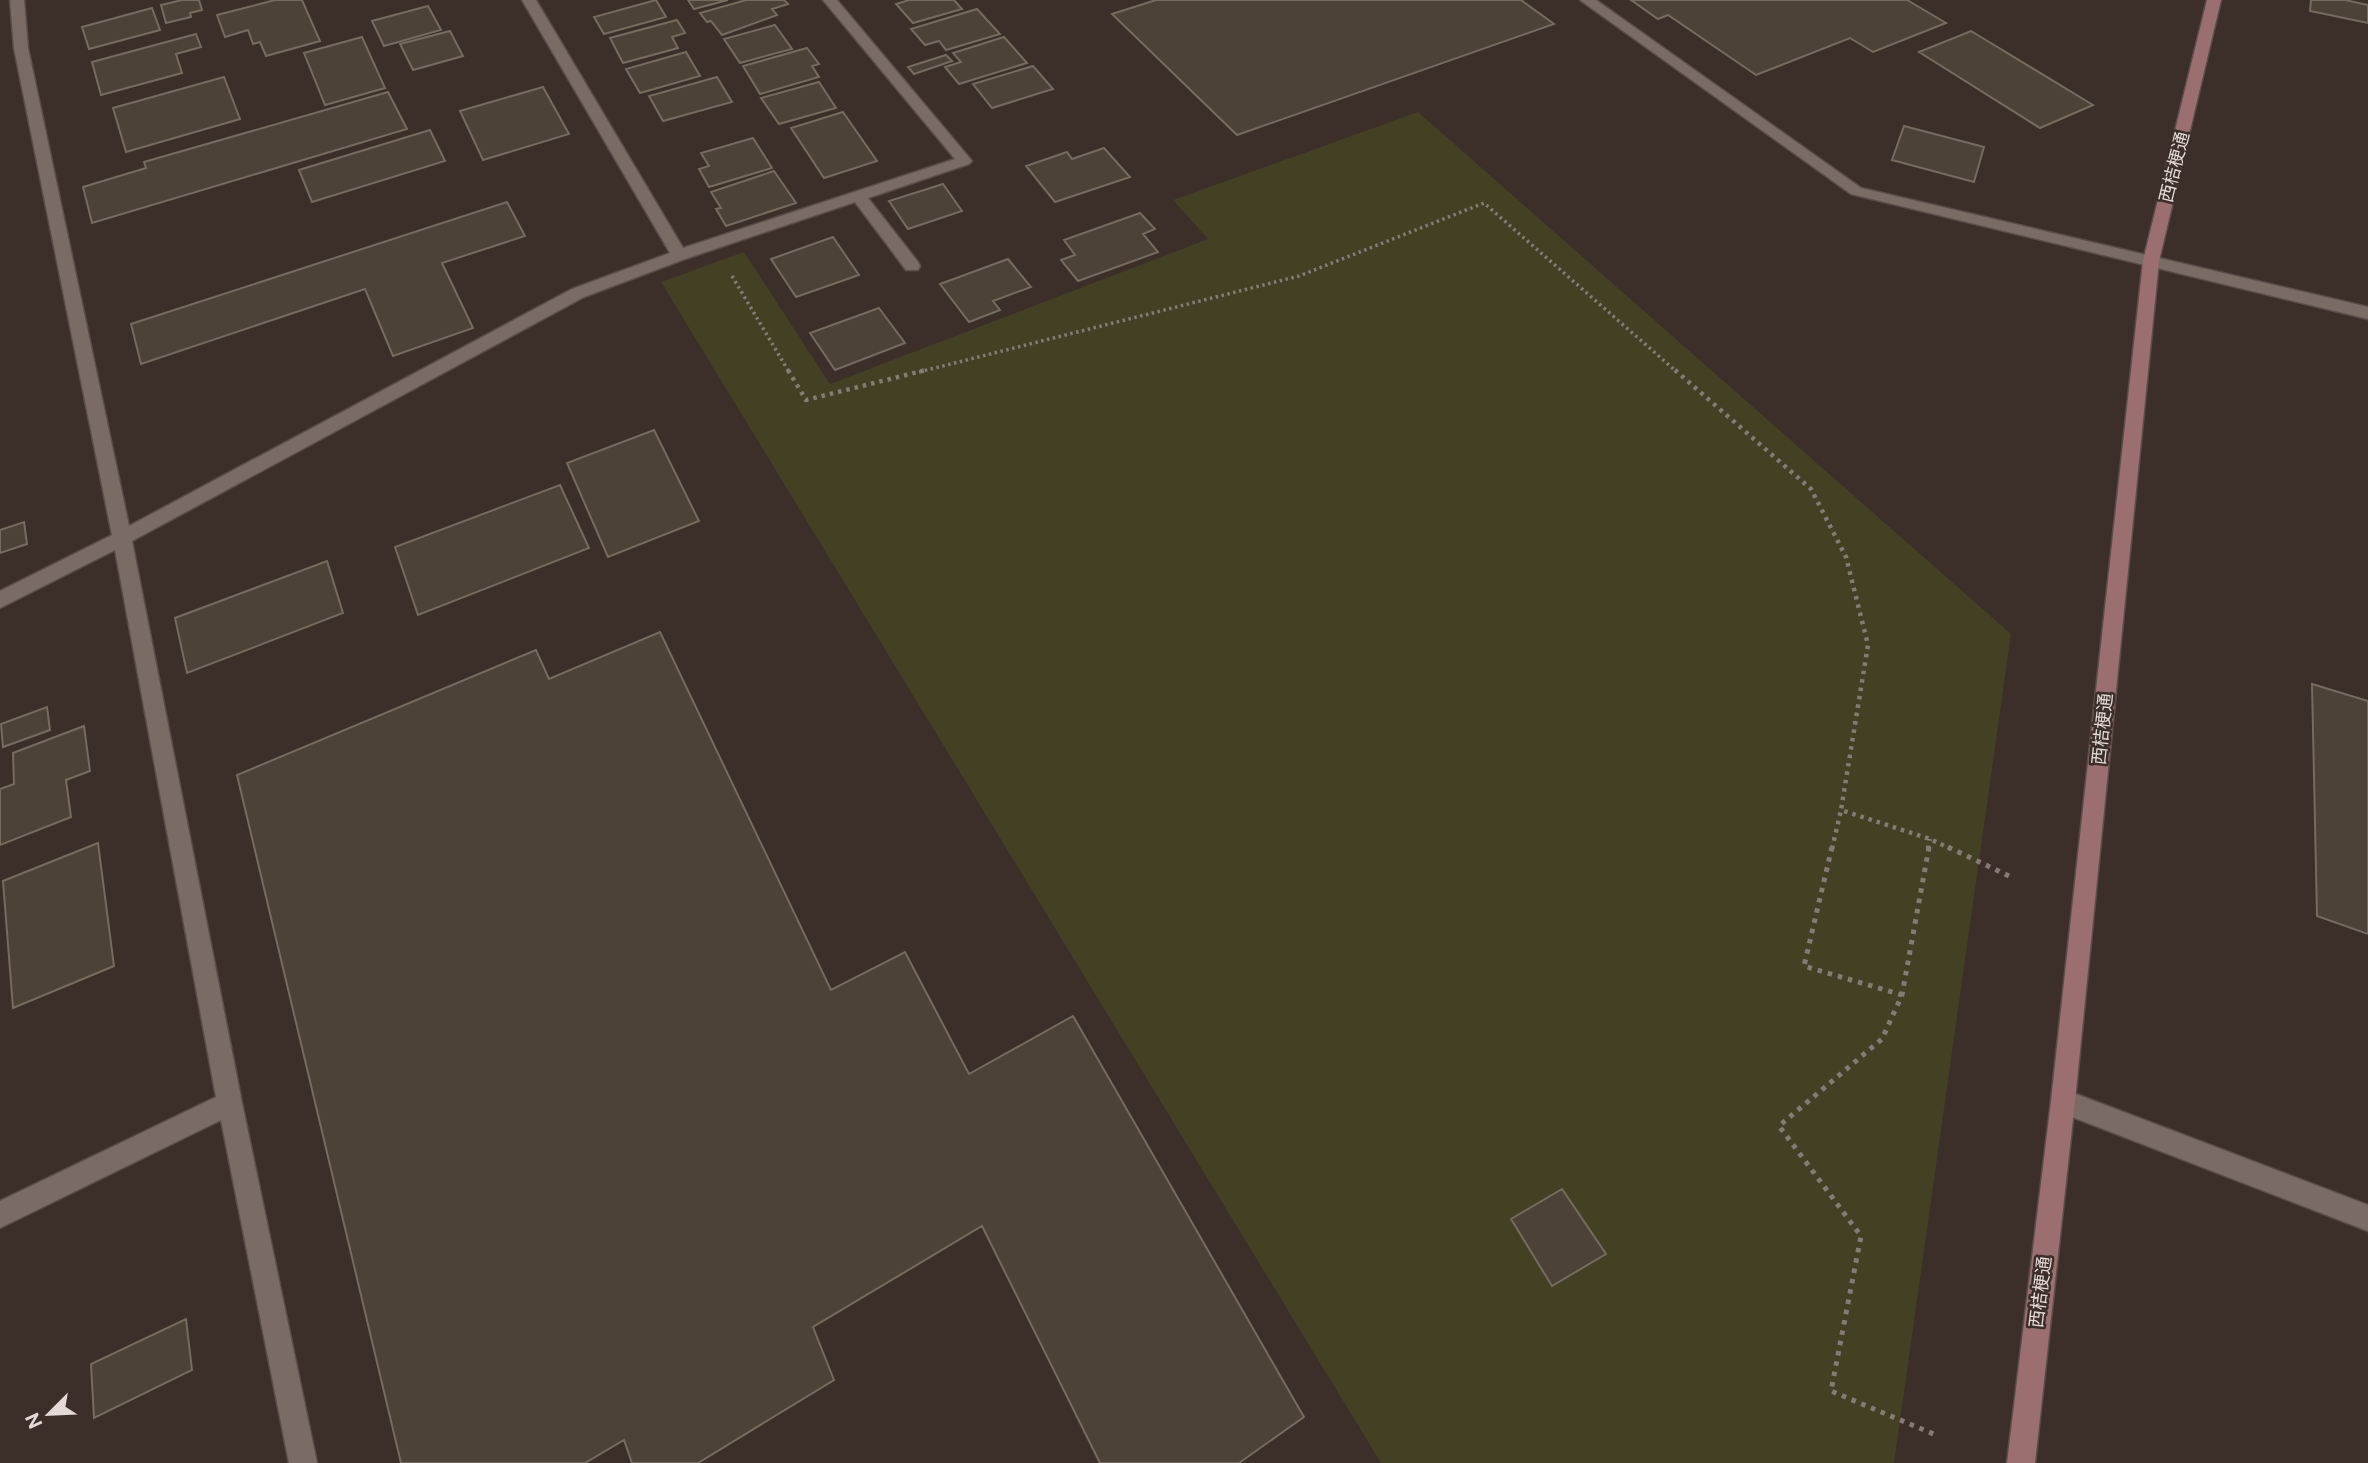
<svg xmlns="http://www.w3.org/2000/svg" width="2368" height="1463" font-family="'Public Sans','Noto Sans JP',sans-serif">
<rect width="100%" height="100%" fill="#3c2e29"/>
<path fill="#444024" d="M1418 112 2011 634 1894 1463H1381L661 282 744 252 830 384 1208 239 1173 200Z"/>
<path fill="#4c4237" stroke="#756b5f" stroke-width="2" d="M182 0H199L202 10 190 13 191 17 166 23 161 5Z
M275 0H302L320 41 266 56 260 42 253 44 248 30 225 37 217 15Z
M656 0 666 17 604 34 594 17Z
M688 0H728L694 9Z
M746 0H784L788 4 772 9 777 15 722 35 711 21 707 22 700 13Z
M909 0H954L962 9 913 23 896 4Z
M1156 0H1521L1554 24 1237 135 1112 14Z
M1631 0H1907L1946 23 1873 52 1850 38 1756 75 1668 15 1658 19Z
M2311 0H2345L2368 5V23L2310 11Z
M428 6 441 30 384 46 372 21Z
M152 8 160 30 89 49 82 27Z
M977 9 1000 34 946 50 939 41 925 45 911 29Z
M677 20 685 33 672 37 678 48 623 63 610 38Z
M775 25 792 49 740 63 724 39Z
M450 31 463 56 413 70 400 44Z
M1971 31 2093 105 2040 128 1919 52Z
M196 34 201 47 176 54 182 73 101 95 92 62Z
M362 37 385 88 325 105 304 53Z
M1004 37 1027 63 959 84 945 67 961 62 953 53Z
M807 48 819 64 812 66 819 77 760 94 743 66Z
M686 52 700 76 640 93 626 69Z
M946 55 952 61 914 74 908 67Z
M1033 66 1053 89 992 108 973 84Z
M224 77 240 119 126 152 113 108Z
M717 77 732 102 663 121 649 96Z
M819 82 836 108 779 124 761 98Z
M543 87 569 134 483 160 460 111Z
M388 92 407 129 92 223 83 187 146 168 144 162Z
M843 112 877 161 824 178 791 128Z
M1904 126 1984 147 1974 182 1892 160Z
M430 130 445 161 312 202 299 170Z
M753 138 772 168 709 187 699 169 709 166 701 153Z
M1104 148 1130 177 1055 202 1026 166 1067 152 1072 159Z
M774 171 796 203 726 226 716 209 721 208 711 192Z
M943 184 962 211 908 229 889 201Z
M507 202 525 236 442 263 473 328 393 356 365 289 141 364 131 324Z
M1140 213 1155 229 1143 234 1158 252 1078 281 1061 260 1075 255 1064 240Z
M833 237 859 275 796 297 771 259Z
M1008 259 1031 287 993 301 1000 310 969 322 940 284Z
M879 308 905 343 835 370 810 333Z
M654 430 699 521 608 557 567 463Z
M560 485 589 548 418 615 395 547Z
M24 522 27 544 0 553V530Z
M327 561 343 613 187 673 175 618Z
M660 632 831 990 905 952 969 1074 1073 1016 1304 1417 1239 1463H1100L982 1226 813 1327 834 1380 698 1463H632L624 1440 585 1463H401L237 775 536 650 549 679Z
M2312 684 2368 701V934L2317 916Z
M47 707 50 730 3 747 1 724Z
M84 726 90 771 66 780 71 817 0 845V789L14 784 13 753Z
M98 843 114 966 13 1008 3 881Z
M1562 1189 1606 1254 1552 1286 1511 1219Z
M186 1319 192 1370 94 1418 91 1364Z"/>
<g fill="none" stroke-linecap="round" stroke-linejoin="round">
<g stroke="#594d49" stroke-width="3">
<path id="street" d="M10 0H24L28 48 129 526 572 289 670 253 522 0H536L683 248 955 159 823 0H837L972 161 969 164 868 198 918 262 920 266 918 270H906L855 202 685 259 584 297 132 541 242 1103 317 1463H289L221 1120 0 1228V1201L216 1097 115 550 0 608V591L112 535 14 48Z
M1580 0H1596L1861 188 2368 307V319L1851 194Z
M2063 1089 2368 1205V1231L2054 1110 2051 1101 2054 1092Z"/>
</g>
<g stroke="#594d49" stroke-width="3">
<path id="secondary" d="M2207 0H2221L2159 261 2075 1101 2035 1463H2007L2051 1101 2143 261Z"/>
</g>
<path stroke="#867a76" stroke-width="3.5" stroke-dasharray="2.5 3.5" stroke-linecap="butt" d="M732 276 789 372
M919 372 1299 276 1484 203 1677 372"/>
<path stroke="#867a76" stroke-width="4.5" stroke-dasharray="3.5 5" stroke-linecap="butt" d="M788 370 806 400 926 370
M1675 370 1811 489 1846 557 1868 645 1841 810 1930 839 1951 849
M1832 849 1841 810
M1928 849 1930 839"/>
<path stroke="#867a76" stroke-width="5" stroke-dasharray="4.5 6" stroke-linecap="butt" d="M1832 847 1804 966 1902 995
M1929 847 1902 995 1882 1039 1779 1126 1861 1236 1831 1391 1936 1435
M1948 847 2009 876"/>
<use href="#street" fill="#7b6b65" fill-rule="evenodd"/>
<use href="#secondary" fill="#9b6e70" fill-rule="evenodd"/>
</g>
<g text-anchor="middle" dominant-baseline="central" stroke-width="5" stroke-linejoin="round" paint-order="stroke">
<g font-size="18" fill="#e3dad7" stroke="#3c2e29">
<text transform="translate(2174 167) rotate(-76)">西桔梗通</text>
<text transform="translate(2102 729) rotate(-84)">西桔梗通</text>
<text transform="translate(2040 1292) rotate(-83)">西桔梗通</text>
</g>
</g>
<g transform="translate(49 1414) rotate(246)" stroke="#3c2e29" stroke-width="5" paint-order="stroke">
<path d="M0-5L12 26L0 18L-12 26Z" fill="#e3dad7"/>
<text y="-10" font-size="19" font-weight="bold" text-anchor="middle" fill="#e3dad7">N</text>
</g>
</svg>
